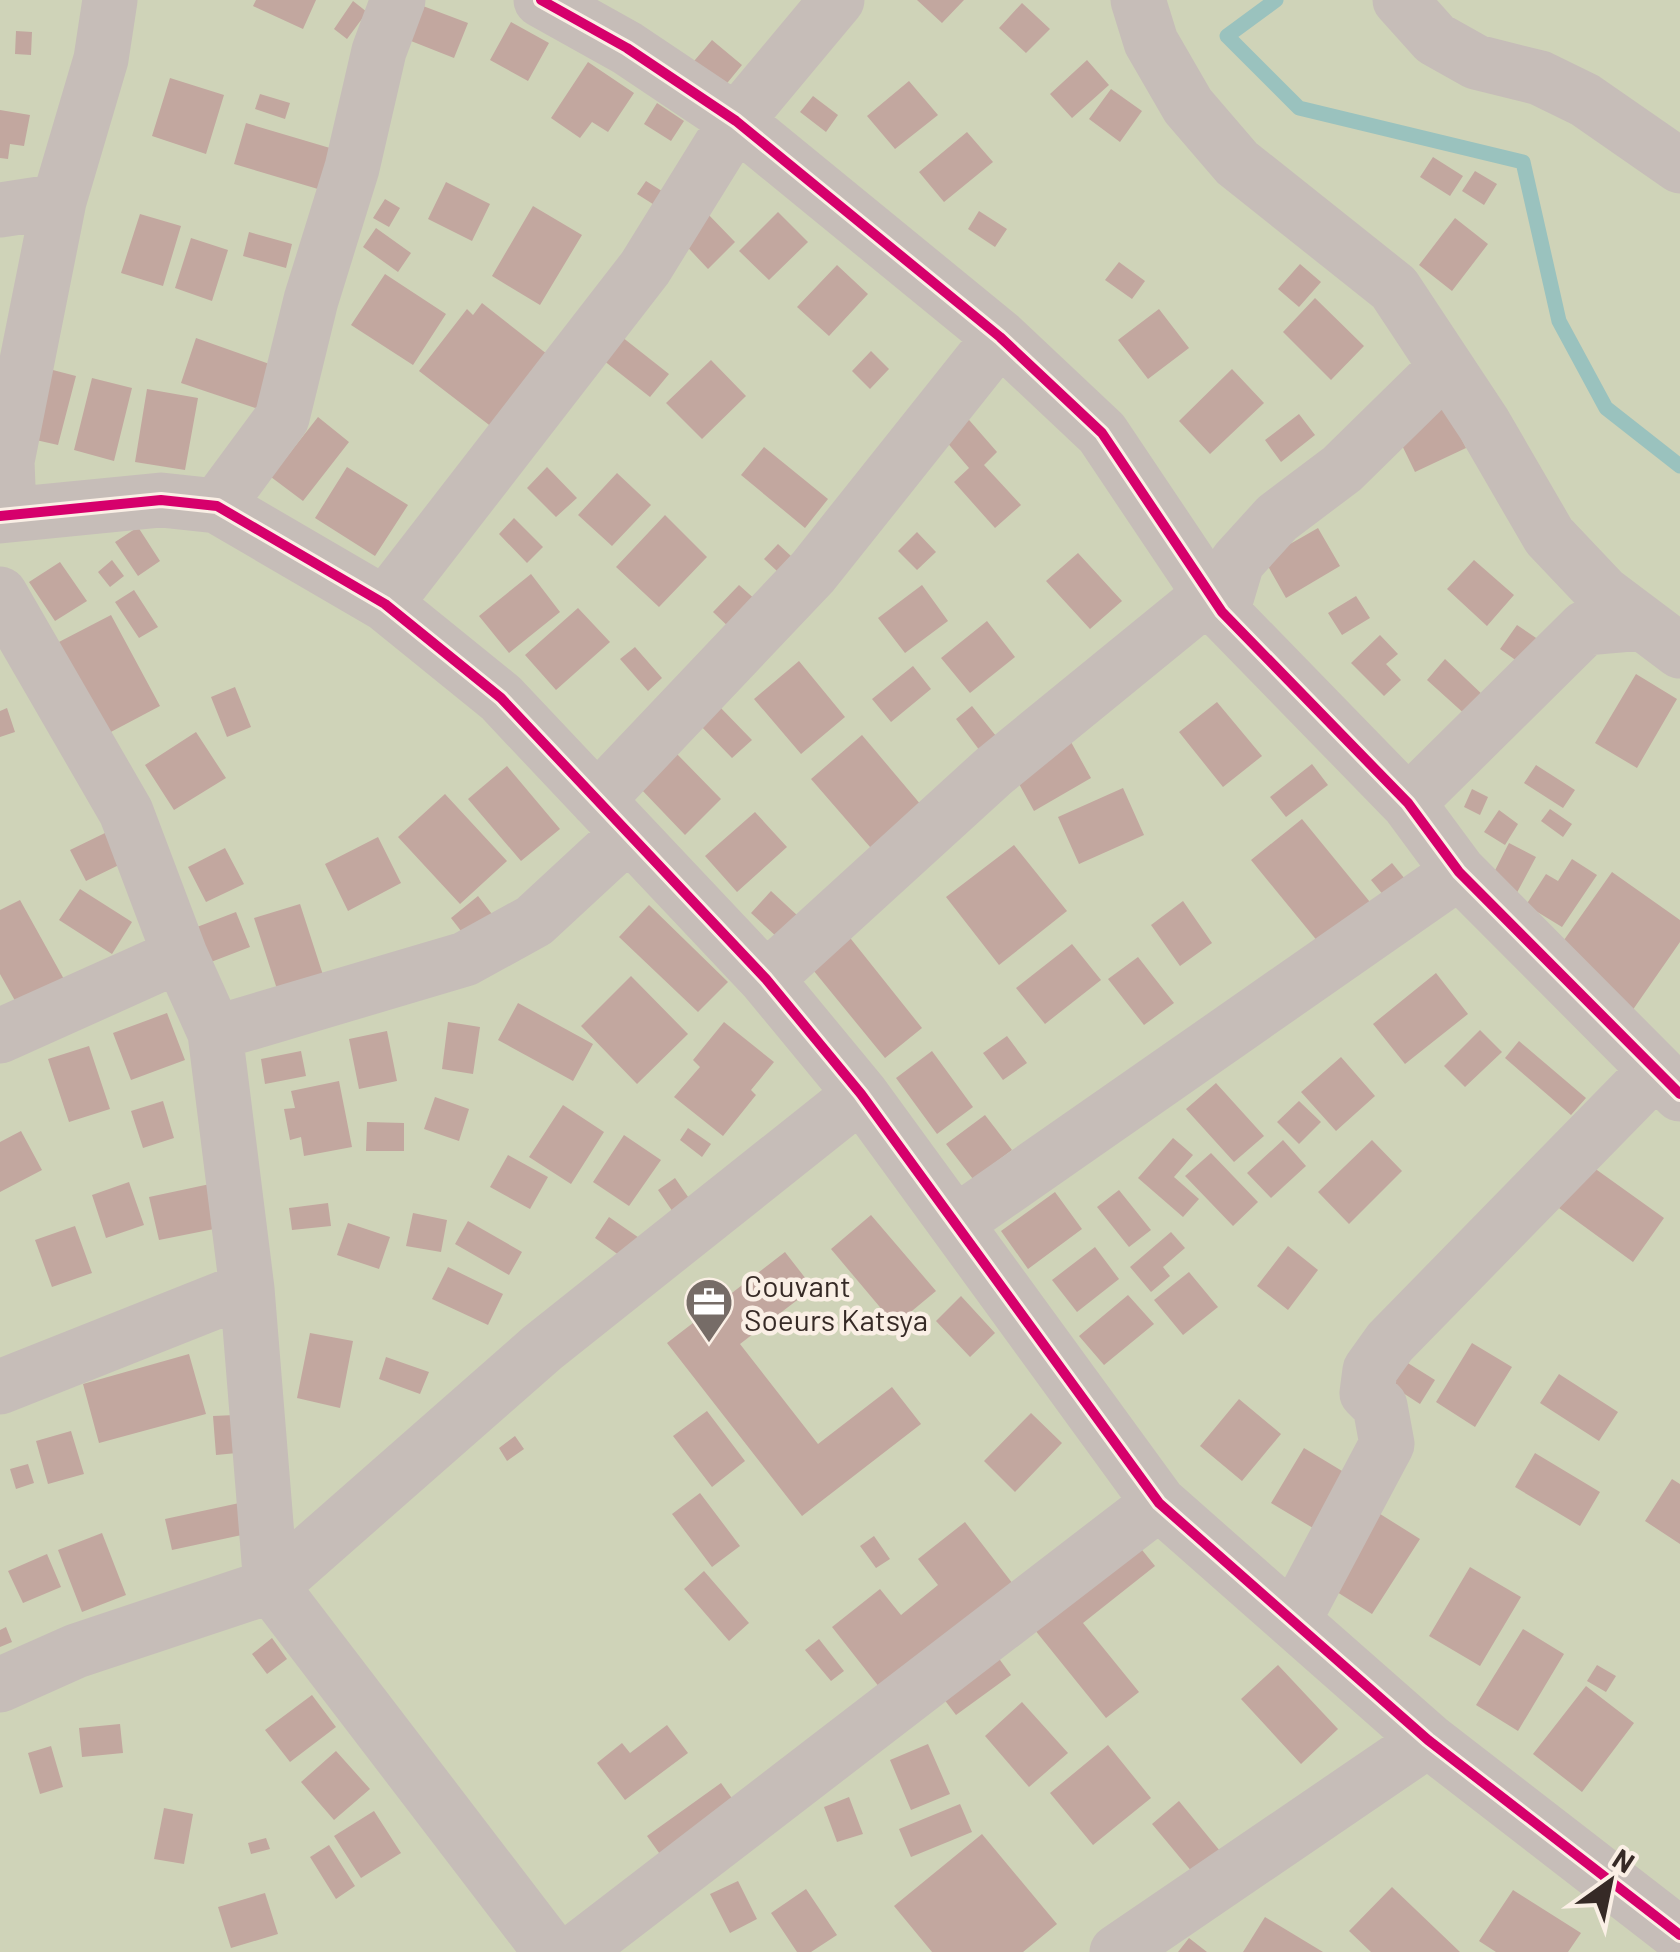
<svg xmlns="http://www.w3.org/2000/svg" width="1680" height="1952" font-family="Barlow,sans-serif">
<rect width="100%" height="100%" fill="#ede6df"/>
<path fill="#cfd3b8" d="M0 0H1680V1952H0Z"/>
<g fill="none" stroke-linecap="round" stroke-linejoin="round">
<path stroke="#9ac2be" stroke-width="15" d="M1276 0 1227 36 1299 108 1523 162 1559 321 1606 408 1680 466"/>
</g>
<path fill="#c2a79f" d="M256 0H316L303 29 253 6Z
M917 0H964L942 23Z
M353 1 367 12 347 39 334 29Z
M1022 3 1050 29 1026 53 999 28Z
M423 6 468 23 454 58 411 41Z
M511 22 549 43 528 81 490 60Z
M16 31 32 32 31 55 15 54Z
M712 40 742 65 719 93 689 67Z
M1087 60 1109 85 1072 118 1050 94Z
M588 62 634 93 608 132 592 122 580 138 551 118Z
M170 78 224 95 206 154 152 136Z
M909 81 938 115 895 149 867 116Z
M1111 89 1142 111 1120 142 1089 119Z
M260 94 290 103 285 119 255 109Z
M813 96 838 115 826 132 800 112Z
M657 103 684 121 671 141 644 124Z
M0 110 30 115 24 146 10 144 8 159 0 158Z
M246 123 330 148 318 189 234 164Z
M967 132 993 162 944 202 919 172Z
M1433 157 1463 176 1450 196 1420 177Z
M1475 171 1497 184 1484 205 1462 191Z
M646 181 665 193 656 206 637 194Z
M446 182 490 204 472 241 428 219Z
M385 199 400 208 389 227 373 218Z
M533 206 582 235 540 305 492 276Z
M705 211 735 242 708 269 678 237Z
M979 211 1007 229 995 247 968 229Z
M778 212 808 242 769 280 739 251Z
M140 214 181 226 163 286 121 273Z
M1455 218 1488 244 1452 291 1419 265Z
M376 228 411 253 398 272 363 247Z
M249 232 292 244 286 268 243 256Z
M191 238 228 250 212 301 175 288Z
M1119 262 1145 281 1132 299 1105 280Z
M1300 264 1321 282 1299 307 1278 289Z
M837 265 868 294 829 336 797 307Z
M385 274 446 314 413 365 351 325Z
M1315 298 1364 346 1331 380 1283 332Z
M482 303 552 358 497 431 419 371 467 309 473 315Z
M1159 309 1189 348 1148 379 1118 340Z
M622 337 669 374 650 397 603 360Z
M196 338 275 366 261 410 181 383Z
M871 351 889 369 870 389 852 371Z
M711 360 746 396 702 439 666 403Z
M45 368 76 376 58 445 27 438Z
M1232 369 1264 403 1210 454 1179 421Z
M92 378 132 388 114 461 74 450Z
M147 389 198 398 185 470 135 462Z
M1445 406 1466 448 1415 472 1395 431Z
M963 413 997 452 984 465 1021 505 995 528 954 482 969 468 939 433Z
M1299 414 1315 435 1281 462 1265 440Z
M318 417 349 442 303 501 271 477Z
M764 447 828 499 805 528 741 475Z
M347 467 408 505 375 556 315 518Z
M547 467 577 498 556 517 527 488Z
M617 473 651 505 612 546 578 515Z
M665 515 707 557 659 607 616 567Z
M514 518 543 547 527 563 499 534Z
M138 527 160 561 138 576 115 542Z
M1318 528 1340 566 1286 598 1264 559Z
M917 532 936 552 917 570 898 551Z
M778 544 791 556 777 571 764 559Z
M1078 553 1122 601 1090 629 1046 581Z
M112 560 124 576 110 587 98 572Z
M1474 560 1514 595 1487 626 1447 589Z
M60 562 87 601 55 621 29 582Z
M531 574 560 612 509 653 479 616Z
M739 585 758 602 732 630 713 612Z
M922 585 948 621 905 653 878 618Z
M134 590 158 627 139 638 115 602Z
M1356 596 1370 618 1342 635 1328 613Z
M578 608 610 642 556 690 525 655Z
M111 615 160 706 107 734 57 643Z
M987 621 1015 657 970 693 941 658Z
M1517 625 1545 644 1528 669 1500 649Z
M1380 635 1398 654 1386 664 1401 680 1384 696 1351 663Z
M635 647 662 678 648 691 620 659Z
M1445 659 1486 698 1468 717 1427 680Z
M799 661 845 717 801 754 754 699Z
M913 666 931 689 891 722 872 699Z
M1636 674 1677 699 1637 768 1595 743Z
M235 687 251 727 227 737 211 697Z
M1217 702 1262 756 1223 787 1179 732Z
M717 704 752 740 732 758 697 722Z
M972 706 1000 741 983 755 956 719Z
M7 708 15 732 0 737V711Z
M196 732 226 778 174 810 145 765Z
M862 735 927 812 877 855 811 779Z
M1071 742 1091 778 1034 811 1013 773Z
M676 753 721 799 685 835 640 788Z
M1312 764 1328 785 1286 817 1270 797Z
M1536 765 1575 790 1563 808 1524 783Z
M507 766 560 829 521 861 468 799Z
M1123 788 1144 835 1079 864 1058 817Z
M1472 789 1488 797 1480 815 1464 807Z
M445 794 507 861 460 904 398 837Z
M1550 809 1572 824 1563 837 1541 821Z
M1499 810 1518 824 1505 845 1484 832Z
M755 812 787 847 737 892 705 856Z
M1302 819 1374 907 1323 948 1251 860Z
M105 833 121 864 86 881 70 850Z
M378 837 401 883 348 911 325 864Z
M1509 843 1536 857 1513 900 1487 886Z
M1014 845 1067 911 999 965 946 897Z
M225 848 244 884 206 902 188 867Z
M1572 859 1597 875 1562 927 1526 905 1546 874 1558 881Z
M1392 863 1405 879 1384 896 1371 880Z
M1612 872 1680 920V942L1632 1011 1552 957Z
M80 889 132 922 112 954 59 920Z
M771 891 798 916 778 938 751 913Z
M478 896 495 918 468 940 451 918Z
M20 900 65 981 18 1006 0 974V910Z
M1183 901 1212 943 1180 966 1151 925Z
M300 904 323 975 277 989 254 918Z
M649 905 728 982 698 1012 619 937Z
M236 912 250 947 211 962 197 927Z
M847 934 922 1028 885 1058 809 965Z
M1072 944 1101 980 1045 1024 1016 988Z
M1138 957 1174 1003 1144 1025 1108 979Z
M1436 973 1468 1014 1405 1064 1373 1024Z
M631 976 688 1034 637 1084 581 1026Z
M518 1003 593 1044 573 1081 498 1040Z
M167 1013 185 1060 131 1080 113 1033Z
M448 1022 480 1027 473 1074 442 1069Z
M724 1022 774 1062 751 1090 756 1095 723 1136 674 1097 700 1067 693 1060Z
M1480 1030 1502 1052 1465 1087 1444 1066Z
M387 1031 397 1081 359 1089 349 1039Z
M1007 1036 1027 1063 1003 1080 983 1053Z
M1519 1041 1586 1098 1571 1115 1505 1058Z
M89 1046 110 1109 69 1122 48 1059Z
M301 1051 306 1076 265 1084 261 1059Z
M932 1051 973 1107 937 1134 896 1078Z
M1341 1057 1375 1096 1336 1131 1301 1092Z
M339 1081 352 1147 304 1156 301 1137 290 1140 284 1109 295 1108 291 1091Z
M1216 1083 1264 1136 1234 1162 1186 1109Z
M435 1097 469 1109 459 1141 424 1129Z
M163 1101 174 1138 143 1148 131 1111Z
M1299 1101 1321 1122 1299 1144 1277 1122Z
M563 1105 604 1132 571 1184 529 1157Z
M985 1115 1012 1150 973 1179 946 1144Z
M367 1122 404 1123V1151H366Z
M688 1128 711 1144 702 1157 680 1140Z
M21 1131 42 1170 0 1192V1142Z
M624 1135 661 1160 629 1206 593 1182Z
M1173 1138 1193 1155 1174 1177 1199 1199 1183 1217 1138 1178Z
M1283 1140 1306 1166 1271 1198 1247 1173Z
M1372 1140 1402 1171 1349 1224 1318 1192Z
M1211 1153 1258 1202 1233 1226 1185 1176Z
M508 1155 548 1177 530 1209 490 1187Z
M1590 1165 1664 1218 1633 1262 1559 1208Z
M675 1178 695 1207 677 1218 658 1190Z
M129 1182 144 1225 106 1238 92 1195Z
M210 1184 219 1228 159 1240 149 1197Z
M1119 1190 1151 1230 1129 1247 1097 1207Z
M1055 1192 1082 1229 1028 1269 1001 1231Z
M328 1203 331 1226 292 1230 289 1208Z
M413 1213 447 1220 441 1252 406 1246Z
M871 1215 936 1291 895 1325 831 1249Z
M609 1217 645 1242 630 1263 595 1238Z
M468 1221 522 1252 509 1275 455 1244Z
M348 1223 390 1237 379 1269 337 1255Z
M75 1226 92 1273 52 1287 35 1240Z
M1171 1232 1185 1248 1163 1267 1170 1276 1151 1292 1130 1267Z
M1288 1246 1318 1270 1288 1310 1257 1286Z
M1095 1247 1119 1279 1077 1312 1052 1280Z
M785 1252 813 1288 740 1344 818 1444 892 1387 921 1424 802 1516 667 1343Z
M448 1267 503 1294 488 1325 432 1299Z
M1189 1272 1218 1307 1183 1335 1154 1300Z
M1128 1295 1154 1324 1104 1365 1079 1336Z
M961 1296 995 1333 970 1357 936 1321Z
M310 1333 353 1341 340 1408 297 1398Z
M1472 1343 1512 1367 1475 1427 1436 1402Z
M189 1354 206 1414 99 1443 83 1384Z
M1395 1355 1435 1380 1420 1404 1380 1378Z
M386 1357 429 1372 420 1394 379 1379Z
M1559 1374 1618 1412 1599 1441 1540 1403Z
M1239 1399 1281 1434 1242 1481 1200 1446Z
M707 1411 745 1461 712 1487 673 1436Z
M1031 1413 1062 1443 1015 1492 984 1461Z
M235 1415 237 1453 216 1455 213 1416Z
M71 1431 84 1474 48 1484 36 1441Z
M515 1436 524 1449 507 1461 499 1448Z
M1304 1448 1352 1477 1318 1531 1271 1503Z
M1535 1453 1600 1492 1580 1526 1515 1487Z
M28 1464 34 1483 16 1489 10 1469Z
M1672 1479 1680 1484V1544L1645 1521Z
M700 1493 740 1546 712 1567 672 1514Z
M244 1502 251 1533 172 1550 165 1519Z
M1377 1512 1420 1539 1372 1614 1329 1587Z
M965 1522 1013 1584 880 1688 832 1627 880 1589 901 1615 938 1585 918 1559Z
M1126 1530 1155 1566 1083 1623 1139 1692 1106 1718 1022 1614Z
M102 1533 126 1595 82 1612 58 1550Z
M874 1536 890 1559 876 1568 860 1546Z
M47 1554 61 1587 23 1603 8 1571Z
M1470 1567 1521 1597 1480 1666 1429 1636Z
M704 1571 749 1623 729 1641 684 1589Z
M6 1627 12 1642 0 1647V1630Z
M1523 1629 1564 1654 1518 1731 1476 1705Z
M272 1638 287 1659 267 1674 252 1654Z
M819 1639 844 1671 831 1681 805 1650Z
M992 1649 1011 1675 956 1715 937 1690Z
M1278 1665 1338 1729 1301 1764 1241 1699Z
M1597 1665 1616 1676 1606 1692 1587 1681Z
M1586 1686 1634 1723 1582 1792 1533 1754Z
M312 1695 336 1727 290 1762 265 1730Z
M1022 1702 1068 1753 1029 1787 985 1736Z
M120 1724 123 1753 82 1757 79 1728Z
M667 1725 688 1753 625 1800 597 1763 622 1743 630 1753Z
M928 1744 950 1794 911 1810 890 1760Z
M1108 1745 1151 1798 1093 1845 1050 1793Z
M51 1746 63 1787 40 1794 28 1753Z
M336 1751 370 1789 334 1820 301 1782Z
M721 1783 736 1804 662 1857 647 1836Z
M849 1797 863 1834 837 1842 824 1807Z
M1179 1801 1220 1851 1193 1873 1152 1824Z
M960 1804 972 1832 911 1857 899 1829Z
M164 1808 193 1814 184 1864 154 1859Z
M374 1811 401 1853 361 1878 334 1836Z
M982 1834 1057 1924 1023 1952H932L894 1906Z
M266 1838 270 1849 251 1854 248 1843Z
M329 1845 355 1886 336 1899 310 1857Z
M738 1881 757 1919 730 1933 710 1894Z
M1392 1887 1460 1952H1371L1349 1931Z
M806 1889 837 1935 811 1952H797L771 1913Z
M1513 1890 1581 1933 1568 1952H1496L1479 1941Z
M265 1893 278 1934 231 1948 218 1907Z
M1265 1917 1323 1952H1243Z
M1189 1938 1207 1952H1178Z"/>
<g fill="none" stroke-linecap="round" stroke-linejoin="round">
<path stroke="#c6bdb8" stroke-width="55" d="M541 0 627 48 736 121 1000 337 1102 433 1222 612 1408 803 1459 872 1680 1094
M1138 0 1151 42 1188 106 1237 163 1394 288 1484 424 1549 536 1603 593 1680 651
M1400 0 1435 39 1476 62 1540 78 1585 100 1680 166
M0 210 59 201
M217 506 282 418 311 300 352 168 379 51 398 0
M9 513 7 461 59 201 101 59 110 0
M0 516 161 500 217 506 385 604 501 698 766 979 861 1094 1159 1503 1428 1740 1680 1935
M0 594 126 812 180 955 215 1033 247 1289 271 1586 551 1952
M385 604 645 268 736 121 837 0
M1222 612 1237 562 1277 518 1342 469 1446 367
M597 800 813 572 1000 337
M1408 803 1585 628 1642 623
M766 979 994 771 1212 593
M215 1033 465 959 534 921 628 834
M0 1036 180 955
M957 1222 1459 872
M0 1387 247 1289
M1293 1621 1387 1444 1380 1406 1367 1393 1370 1370 1390 1342 1654 1072
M0 1685 76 1651 271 1586 542 1348 861 1094
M575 1952 1159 1503
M1117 1952 1428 1740"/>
<g stroke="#faefe5" stroke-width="16">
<path id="cycleway" d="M541 0 627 48 736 121 1000 337 1102 433 1222 612 1408 803 1459 872 1680 1094
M0 516 161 500 217 506 385 604 501 698 766 979 861 1094 1159 1503 1428 1740 1680 1935"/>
</g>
<use href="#cycleway" stroke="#d6006c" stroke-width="10"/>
</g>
<defs>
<g id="office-pin" transform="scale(2.5)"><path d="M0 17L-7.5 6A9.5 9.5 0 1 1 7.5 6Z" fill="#766c67" stroke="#faefe5"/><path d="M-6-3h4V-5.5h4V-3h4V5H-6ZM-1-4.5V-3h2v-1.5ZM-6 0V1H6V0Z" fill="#fff"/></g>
</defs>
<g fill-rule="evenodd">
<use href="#office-pin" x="709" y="1302"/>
</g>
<g text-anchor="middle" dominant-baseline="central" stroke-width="9" stroke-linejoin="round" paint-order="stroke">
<g font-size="30" fill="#362a26" stroke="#faefe5" text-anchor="start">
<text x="744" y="1285">Couvant<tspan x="744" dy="34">Soeurs Katsya</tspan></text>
</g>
</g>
<g transform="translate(1610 1882) rotate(33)" stroke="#faefe5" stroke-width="8" paint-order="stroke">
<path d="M0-8L18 38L0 25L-18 38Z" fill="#362a26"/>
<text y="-15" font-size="28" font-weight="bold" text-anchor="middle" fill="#362a26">N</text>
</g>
</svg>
